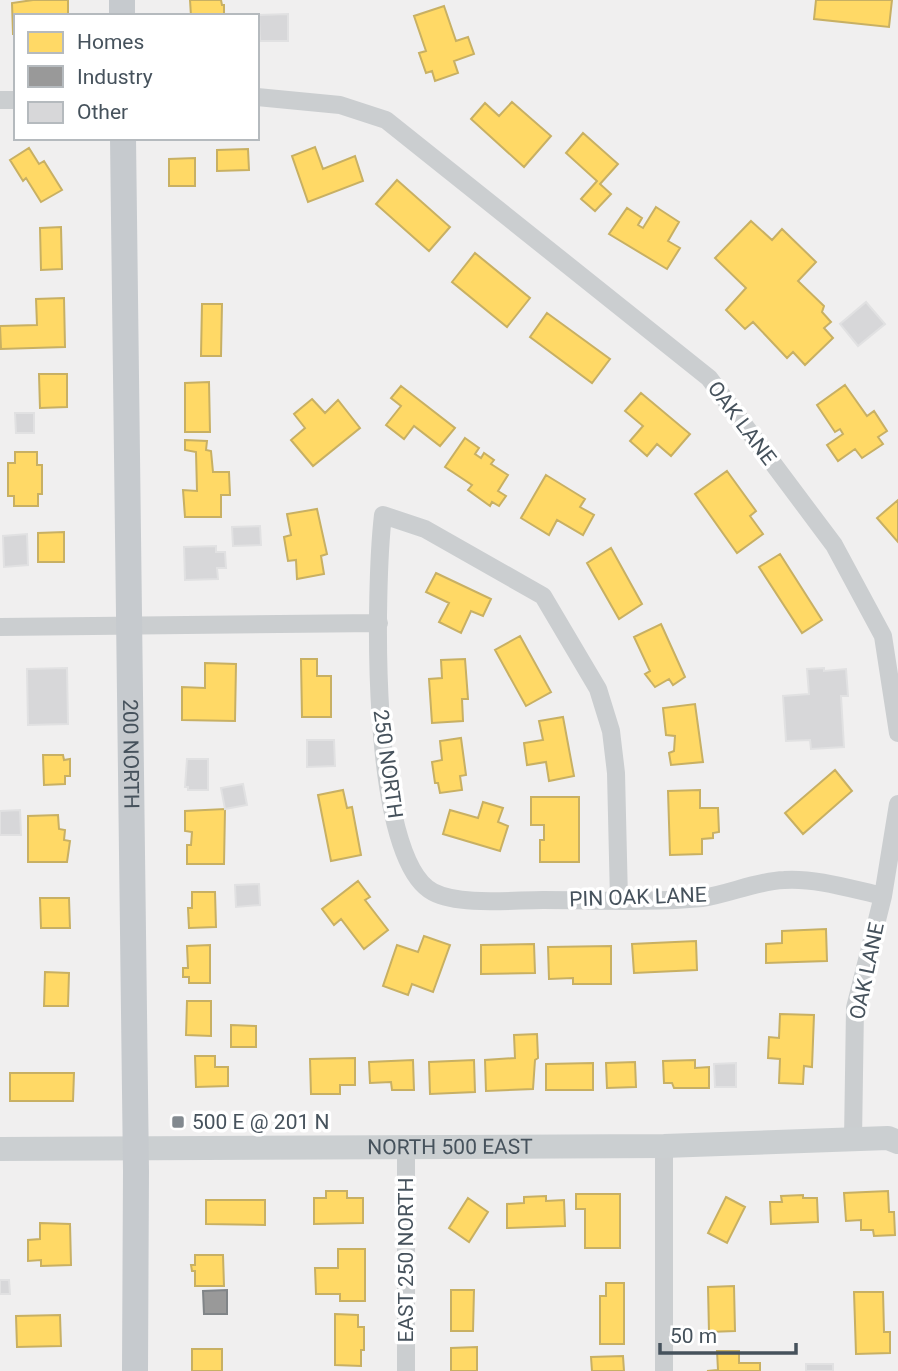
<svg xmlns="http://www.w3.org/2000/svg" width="898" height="1371" font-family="Roboto,sans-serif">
<rect width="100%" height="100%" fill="#f0efef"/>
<path fill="#ffd966" stroke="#c8b063" stroke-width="2" d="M33 0H68V16H16V34H13L12 3Z
M190 0H221L222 5H224V14H231V16H191Z
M816 0H892L889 27 814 19Z
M444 6 456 41 468 37 474 54 454 61 458 73 435 81 432 71 426 73 419 53 426 51 414 16Z
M512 102 551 136 524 167 471 119 485 103 499 116Z
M583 133 618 164 600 184 611 194 595 211 581 199 597 181 566 153Z
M315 147 323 169 355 156 363 181 308 202 292 156Z
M29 148 39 164 44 161 62 190 41 202 26 178 23 181 10 160Z
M248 149 249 170 217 171V150Z
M195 158V186H169V159Z
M397 180 450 227 429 251 376 204Z
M656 207 679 222 668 241 680 248 667 269 609 234 627 208 642 218 638 225 643 228Z
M751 221 772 240 782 229 816 262 798 281 824 306 822 312 831 322 824 328 833 338 805 365 793 352 787 358 753 322 745 329 726 310 746 288 715 258Z
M61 227 62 269 41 270 40 228Z
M475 253 530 298 507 327 452 282Z
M64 298 65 347 1 349 0 326 37 325 36 299Z
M202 304H222L221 356H201Z
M547 313 610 359 592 383 530 337Z
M39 374H67V407L40 408Z
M209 382 210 432H185V383Z
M845 385 867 416 874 411 887 431 878 437 883 444 862 458 855 449 838 461 827 445 843 434 840 429 835 432 817 405Z
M401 386 455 428 440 446 414 426 404 439 386 425 401 406 391 398Z
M641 393 690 434 671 456 657 444 647 456 630 441 643 426 625 411Z
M312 399 325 413 338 400 360 428 313 466 291 440 305 428 294 414Z
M465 438 479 448 475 454 481 458 484 453 494 460 491 464 508 475 498 491 506 496 499 506 492 502 490 506 468 490 472 485 445 467Z
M185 440 207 441 206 450 211 451 213 472H229L230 495H221V517H185L183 490 197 491 196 452 185 450Z
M15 452H37V465H42V494H38V506H14V496H8V463H15Z
M727 471 756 511 750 516 763 534 737 553 695 494Z
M546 475 585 499 580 507 594 515 583 535 557 520 549 535 521 518Z
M898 500V542L877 518Z
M317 509 327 554 321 556 324 574 297 579 296 560 288 561 284 537 291 535 287 514Z
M64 532V562H38V533Z
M611 548 642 604 619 619 587 563Z
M780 554 822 620 802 633 759 567Z
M436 573 491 599 483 616 471 611 461 633 439 622 449 603 426 592Z
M661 624 685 677 673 685 669 679 655 687 645 674 650 671 634 637Z
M520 636 551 692 526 706 495 650Z
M301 659H317V676H331V717H302Z
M465 659 468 699H462L463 721 432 723 429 679 442 678 441 660Z
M205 663 236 664 235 721 182 720V687L205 688Z
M695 704 703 762 671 765 669 753 674 751 675 736 666 735 663 708Z
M563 717 574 776 549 781 546 762 527 765 524 743 543 740 539 721Z
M461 738 466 775 460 776 462 790 440 793 438 783H435L432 762 442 760 440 741Z
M43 755H63L64 760 70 759V776H65V784L44 785Z
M835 770 852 791 803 834 785 813Z
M343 790 347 808 352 807 361 855 331 861 318 795Z
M700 790V808H718L719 832 713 833V838L702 839V854L670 855 668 791Z
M531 797H579V862H540V840H544V825H531Z
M483 802 503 808 498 822 508 826 500 851 443 834 450 810 478 818Z
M225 809 224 864H187V845H191L192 832 185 831V811Z
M58 815 59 829 65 830 64 840 70 841 67 862H28V816Z
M358 881 370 897 365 900 388 930 364 949 341 919 334 925 322 909Z
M192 892H215L216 927 189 928 188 908H192Z
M40 898H69L70 928H41Z
M826 929 827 961 766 963V944L782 943V931Z
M424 936 450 945 433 992 412 984 408 995 383 986 397 945 418 952Z
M696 941 697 970 634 973 632 944Z
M534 944 535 973 481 974V945Z
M210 945V983H189V977H183V968H188L187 946Z
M611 946V984H573V978L549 979 548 947Z
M45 972 69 973 68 1006H44Z
M187 1001H211V1036L186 1035Z
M780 1014 814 1015 812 1067 804 1066 803 1084 779 1083 780 1059 768 1058 769 1037 779 1038Z
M231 1025 256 1026V1047H231Z
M537 1034 538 1058 535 1060 533 1089 486 1091 485 1060 515 1058 514 1035Z
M195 1056H215V1067H228V1086L196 1087Z
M355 1058V1085H340V1094H311L310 1059Z
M413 1060 414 1090H392L391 1082 370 1083 369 1062Z
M474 1060 475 1092 430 1094 429 1062Z
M695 1060V1068L709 1067V1088H674L672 1083H664L663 1061Z
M635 1062 636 1087 607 1088 606 1063Z
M593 1063V1090H546V1064Z
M10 1073H74L73 1101H10Z
M326 1191H347V1198H363V1223L314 1224V1198H326Z
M888 1191 889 1212H894L895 1235 874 1236 873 1230H861V1220L846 1221 844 1193Z
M576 1194H620V1248H585V1209H576Z
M803 1195V1198H817L818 1222 771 1224 770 1202H782L781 1196Z
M546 1196V1201L564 1200 565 1226 507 1228V1204L524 1203V1197Z
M726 1197 745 1207 727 1243 708 1233Z
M468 1198 488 1212 469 1242 449 1228Z
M206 1200H265V1225L206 1224Z
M40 1223 70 1224 71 1265 41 1266V1260L28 1261V1240L40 1239Z
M338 1249H365V1301H340V1294H316L315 1268H338Z
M195 1255H223L224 1286H195V1271H192L191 1265H195Z
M606 1283H624V1344H600V1296H606Z
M734 1286 735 1331 709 1332 708 1287Z
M451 1290H474L473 1331H451Z
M854 1292H883L884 1332H890V1353L856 1354Z
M335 1314 358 1315V1327H364V1350H361V1366L335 1365Z
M60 1315 61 1346 17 1347 16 1316Z
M477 1347V1371H451V1348Z
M192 1349H222V1371H192Z
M717 1351H739V1363H760V1371H707L718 1370Z
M623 1356 624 1371H592L591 1357Z"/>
<path fill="#999" stroke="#808487" stroke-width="2" d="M227 1290V1314H204L203 1291Z"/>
<path fill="#d7d7d9" stroke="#e1e1e2" stroke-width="2" d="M288 14V41H260L259 15Z
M866 302 885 324 858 346 840 324Z
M15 413H34V433H16Z
M260 526 261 545 233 546 232 527Z
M27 534 28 565 4 567 3 536Z
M216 546V552H225L226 568H217L218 579 185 580 184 547Z
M67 668 68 724 28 725 27 669Z
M824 668V671L846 669 848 696H841L844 747 811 749 810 740 786 741 783 696 809 694 807 669Z
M307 740H334L335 766 307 767Z
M187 759H208V790H188V787H185Z
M243 784 247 805 225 809 221 788Z
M20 810 21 835H0V811Z
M259 884 260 905 236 907 235 885Z
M736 1063V1087H715L714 1064Z
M0 1280H9L10 1294H0Z
M806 1364H833V1371H806Z"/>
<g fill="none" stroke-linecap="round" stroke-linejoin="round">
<path stroke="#cbced0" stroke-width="18" d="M257 97 340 105 386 120 709 378 834 545 883 636 898 733
M0 100H16
M0 627 379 623
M619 900 616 773 611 731 598 689 543 596 425 529 383 515C375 583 368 858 433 892 460 906 512 900 543 900 595 900 650 903 702 898 729 894 757 881 784 880 817 878 851 889 883 896
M853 1140 855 1008 883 896 898 804
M664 1146V1371
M406 1371V1149"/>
<path stroke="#cbcfd1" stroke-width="24" id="s1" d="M0 1149 664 1146 888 1138 898 1142"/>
<g stroke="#c6cace" stroke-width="26">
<path d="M122 0V16"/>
<path id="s2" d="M123 138 136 1171 135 1371"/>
</g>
</g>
<rect fill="#82898f" stroke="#fff" stroke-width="2.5" x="171" y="1115" width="14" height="14" rx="3.5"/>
<g text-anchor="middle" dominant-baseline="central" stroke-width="7" stroke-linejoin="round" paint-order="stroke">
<g font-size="21" fill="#46525c" stroke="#fff">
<text transform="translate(742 423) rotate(53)">OAK LANE</text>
<text stroke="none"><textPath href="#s2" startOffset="616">200 NORTH</textPath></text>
<text transform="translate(388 764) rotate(82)">250 NORTH</text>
<text transform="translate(638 897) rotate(-2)">PIN OAK LANE</text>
<text transform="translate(867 971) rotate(-78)">OAK LANE</text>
<text stroke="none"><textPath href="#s1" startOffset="450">NORTH 500 EAST</textPath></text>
<text transform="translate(406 1260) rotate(-90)">EAST 250 NORTH</text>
</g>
<g font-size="21" fill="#46525c" stroke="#fff" text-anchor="start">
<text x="192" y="1122">500 E @ 201 N</text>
</g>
</g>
<rect x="14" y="14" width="245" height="126" fill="#ffffff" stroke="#b5babe" stroke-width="2"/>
<rect x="28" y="32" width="35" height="21" fill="#ffd966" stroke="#b5babe" stroke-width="2"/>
<text x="77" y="49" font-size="21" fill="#46525c">Homes</text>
<rect x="28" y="66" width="35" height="21" fill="#999999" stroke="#b5babe" stroke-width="2"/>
<text x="77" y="84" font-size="21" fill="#46525c">Industry</text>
<rect x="28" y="102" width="35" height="21" fill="#d7d7d9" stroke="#b5babe" stroke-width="2"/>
<text x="77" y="119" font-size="21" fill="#46525c">Other</text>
<path d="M660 1343v10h136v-10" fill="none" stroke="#46525c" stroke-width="3.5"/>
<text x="670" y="1343" font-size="21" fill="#46525c" stroke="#ffffff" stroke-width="5" paint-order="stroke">50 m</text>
</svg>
